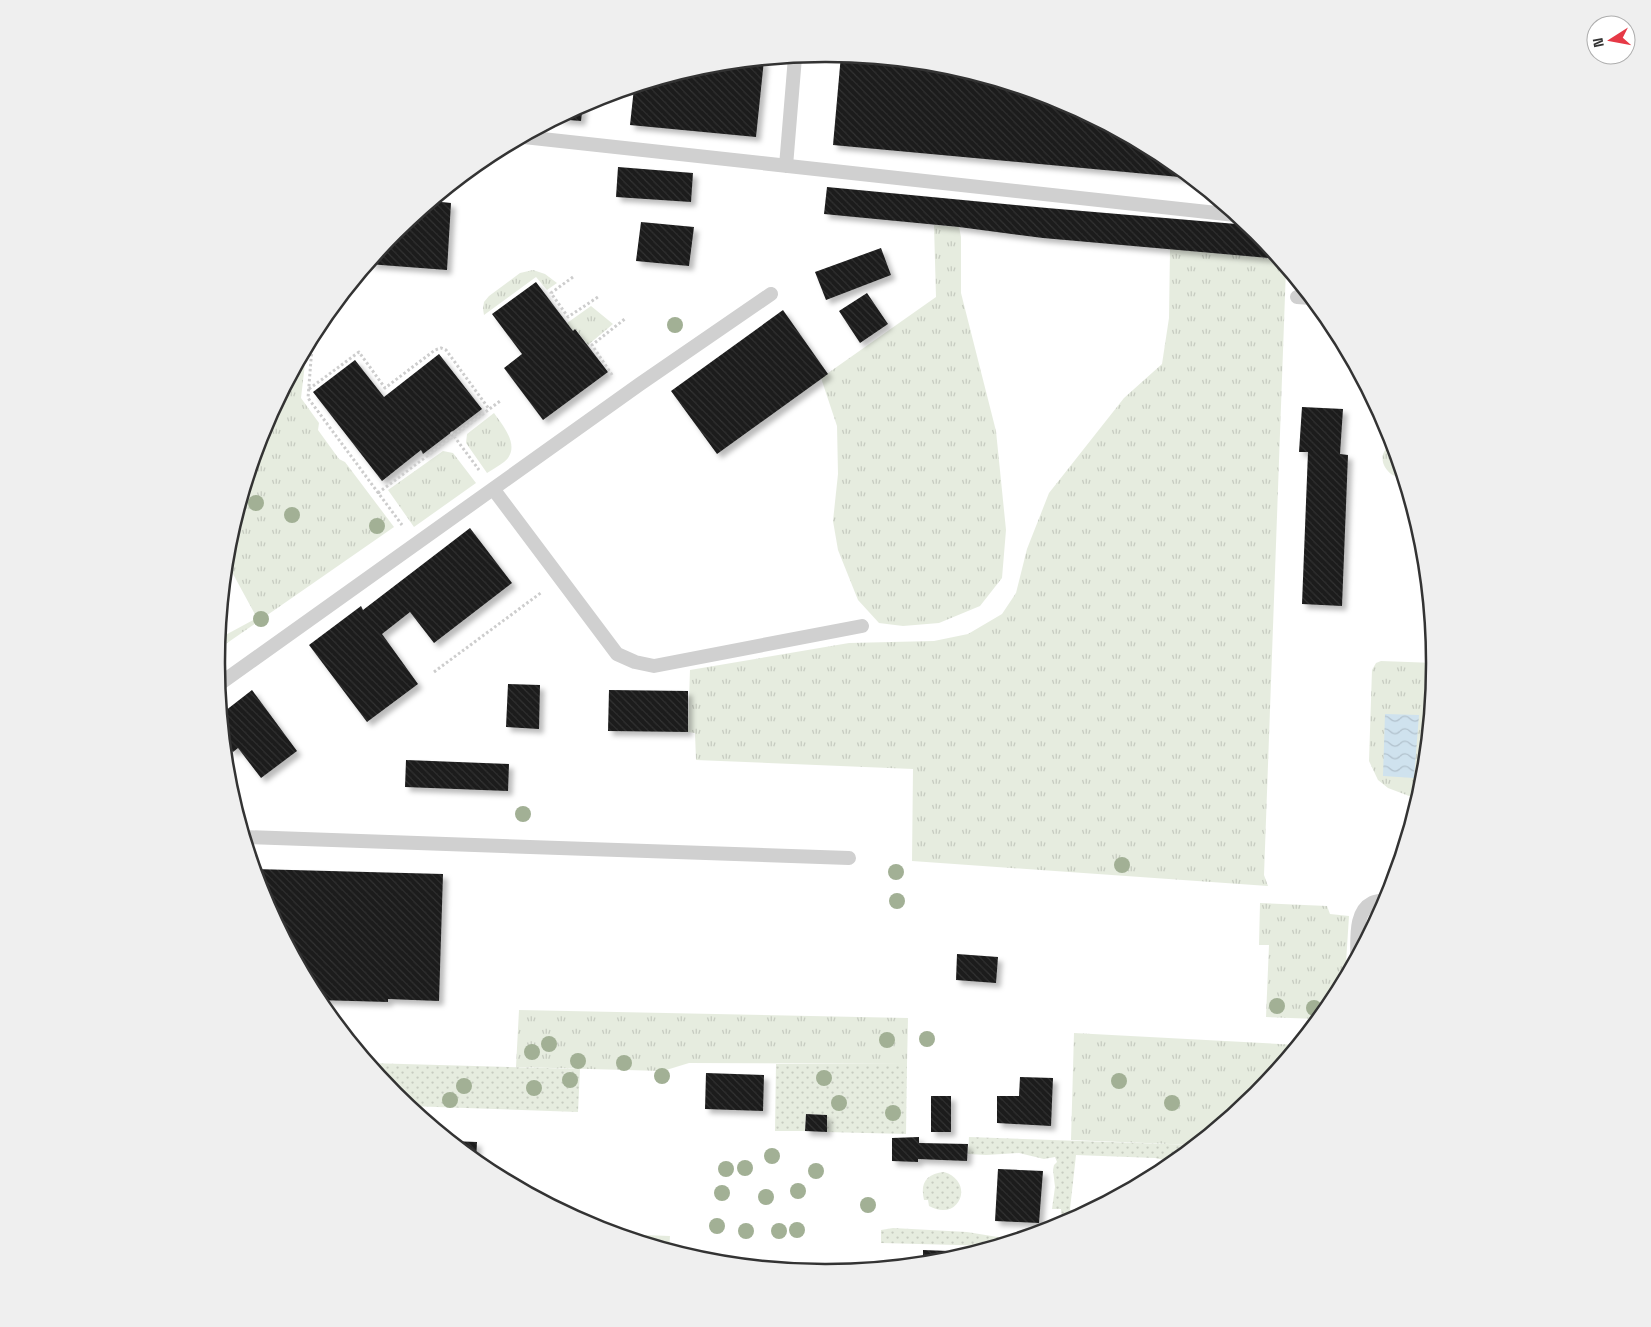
<svg xmlns="http://www.w3.org/2000/svg" width="1651" height="1327" font-family="'Space Grotesk',sans-serif">
<defs>
<pattern id="grass-tufts" width="24" height="20" patternUnits="userSpaceOnUse" patternTransform="scale(1.25)"><rect width="24" height="20" fill="#e6ecdf"/><path d="M3 7l-1-3M5 7V3M7 7l1-3M15 17l-1-3M17 17v-4M19 17l1-3" fill="none" stroke="#c6cbc0"/></pattern>
<pattern id="garden-dots" width="8" height="8" patternUnits="userSpaceOnUse" patternTransform="scale(1.25)"><rect width="8" height="8" fill="#e6ecdf"/><path d="M2 2h.1M6 6h.1" fill="none" stroke="#c6cbc0" stroke-width="1.8" stroke-linecap="round"/></pattern>
<pattern id="water-waves" width="16" height="10" patternUnits="userSpaceOnUse" patternTransform="scale(1.25)"><rect width="16" height="10" fill="#cfe2ee"/><path d="M0 5q4-4 8 0t8 0" fill="none" stroke="#b2c2cd"/></pattern>
<pattern id="building-back-hatch" width="6" height="6" patternUnits="userSpaceOnUse" patternTransform="scale(1.25)"><rect width="6" height="6" fill="#1a1a1a"/><path d="M-1 5l2 2M0 0l6 6M5-1l2 2" fill="none" stroke="#333"/></pattern>
<filter id="shadow"><feDropShadow dx="4.5" dy="4.5" stdDeviation="2.5" flood-color="#0004"/></filter>
</defs>
<rect width="100%" height="100%" fill="#fff"/>
<path fill="url(#grass-tufts)" d="M934 225 959 227 961 237V293L996 431 1006 530 1002 578 980 606 939 623 903 626 879 623 858 600 838 550 833 521 838 474 837 426 821 378 936 297Z
M1170 249 1279 259 1286 268 1264 875 1268 886 912 861 913 769 696 760 695 733 688 732 690 670 849 643 934 641 968 634 1002 614 1016 593 1027 549 1049 493 1124 398 1162 364 1169 318Z
M533 270 545 274 557 283 547 290 536 277 484 315 483 309 484 302 489 296 520 273Z
M591 306 613 324 588 345 575 329 573 331 567 323Z
M303 355H306L301 398 319 423 318 430 339 459 345 462 394 527 217 650 218 639 257 618 226 561 228 544 262 430Z
M494 413C503 426 522 447 504 462 499 466 493 469 487 473L466 443 467 434Z
M1393 445 1403 478C1383 477 1374 451 1393 445Z
M443 451 453 453 476 483 414 527 388 490Z
M1381 661 1435 663 1423 783 1420 795 1409 796 1388 788 1378 780 1369 761 1372 670 1376 663Z
M1260 903 1327 906 1330 914 1349 916 1345 978 1332 1002 1318 1019 1266 1017 1269 945H1259Z
M519 1010 908 1018 907 1064 689 1063 663 1071 516 1067Z
M1074 1033 1298 1045 1256 1095 1195 1145 1071 1140Z
M617 1234 670 1236 669 1250Z"/>
<path fill="url(#garden-dots)" d="M368 1063 580 1069 578 1112 408 1106 394 1094Z
M776 1064H907L906 1134 827 1132V1115L806 1114 805 1131H775Z
M969 1137 1195 1145 1175 1162 1155 1158 1076 1155 1070 1209 1071 1213H1084L1067 1223H1062L1061 1209H1052L1055 1187 1053 1170 1054 1165 1057 1162 1055 1157 1044 1159 1019 1153 986 1155 968 1154Z
M944 1172C976 1182 959 1223 929 1206L928 1200H924C920 1183 926 1174 944 1172Z
M893 1228 967 1232 1016 1240 994 1246 881 1243V1230Z"/>
<path fill="url(#water-waves)" d="M1385 714 1419 715 1414 778 1383 776Z"/>
<path fill="url(#building-back-hatch)" filter="url(#shadow)" d="M841 55 945 66 1059 100 1164 157 1190 178 833 145Z
M764 60 756 137 630 125 634 88 707 65Z
M583 105 581 121 556 119 575 109Z
M618 167 693 173 691 202 616 197Z
M827 187 1047 208 1248 225 1257 233 1279 259 1043 238 959 227 824 214Z
M432 201 451 203 447 270 368 264 395 232Z
M641 222 694 227 689 266 636 261Z
M881 248 891 275 826 300 815 272Z
M536 282 573 331 575 329 608 372 543 420 504 368 522 354 492 314Z
M867 293 888 324 860 343 839 311Z
M783 310 828 374 717 454 671 391Z
M439 354 482 409 423 454 421 450 382 481 313 392 355 360 384 397Z
M1302 407 1343 409 1340 454 1348 455 1342 606 1302 604 1308 452H1299Z
M470 528 512 583 434 643 410 612 382 634 418 684 367 722 309 645 361 606 363 610Z
M508 684 540 685 539 729 506 727Z
M252 690 297 751 261 778 238 748 233 752 223 740 228 736 222 727 220 708 225 711Z
M609 690 688 691V732L608 731Z
M406 760 509 764 508 791 405 787Z
M254 869 443 874 439 1001 388 999V1002L317 1000 262 897Z
M957 954 998 957 996 983 956 980Z
M706 1073 764 1075 763 1111 705 1109Z
M1020 1077 1053 1078 1051 1126 997 1123V1096H1019Z
M931 1096H951V1132H931Z
M806 1114 827 1115V1132L805 1131Z
M919 1137V1143L968 1144 967 1161 918 1159V1162L892 1161V1138Z
M451 1141 477 1142 476 1162 464 1152Z
M998 1169 1043 1171 1039 1223 995 1221Z
M923 1250 975 1252 944 1262 923 1264Z"/>
<g fill="none" stroke-linecap="round" stroke-linejoin="round">
<path stroke="#cdcdcd" stroke-width="3" stroke-dasharray="2.5 2.5" stroke-linecap="butt" d="M573 277 551 293 568 317 598 297
M313 334 308 398 402 525
M612 375 592 345 626 318
M309 389 359 352 385 388 435 350 441 348 446 350 489 409
M451 432 479 470
M378 493 500 401
M434 672 542 592"/>
<path stroke="#d0d0d0" stroke-width="14" d="M524 137 1235 215
M786 166 795 57
M1297 297 1311 298
M494 490 617 654 635 662 654 666 862 626
M218 685 640 384 771 294
M244 837 849 858
M1357 957C1358 940 1354 912 1372 903 1376 901 1382 901 1387 900"/>
</g>
<g fill="#a2b095">
<circle cx="675" cy="325" r="8"/>
<circle cx="256" cy="503" r="8"/>
<circle cx="292" cy="515" r="8"/>
<circle cx="377" cy="526" r="8"/>
<circle cx="261" cy="619" r="8"/>
<circle cx="523" cy="814" r="8"/>
<circle cx="1122" cy="865" r="8"/>
<circle cx="896" cy="872" r="8"/>
<circle cx="897" cy="901" r="8"/>
<circle cx="1277" cy="1006" r="8"/>
<circle cx="1314" cy="1008" r="8"/>
<circle cx="927" cy="1039" r="8"/>
<circle cx="887" cy="1040" r="8"/>
<circle cx="549" cy="1044" r="8"/>
<circle cx="532" cy="1052" r="8"/>
<circle cx="578" cy="1061" r="8"/>
<circle cx="624" cy="1063" r="8"/>
<circle cx="662" cy="1076" r="8"/>
<circle cx="824" cy="1078" r="8"/>
<circle cx="570" cy="1080" r="8"/>
<circle cx="1119" cy="1081" r="8"/>
<circle cx="464" cy="1086" r="8"/>
<circle cx="534" cy="1088" r="8"/>
<circle cx="450" cy="1100" r="8"/>
<circle cx="839" cy="1103" r="8"/>
<circle cx="1172" cy="1103" r="8"/>
<circle cx="893" cy="1113" r="8"/>
<circle cx="772" cy="1156" r="8"/>
<circle cx="745" cy="1168" r="8"/>
<circle cx="726" cy="1169" r="8"/>
<circle cx="816" cy="1171" r="8"/>
<circle cx="798" cy="1191" r="8"/>
<circle cx="722" cy="1193" r="8"/>
<circle cx="766" cy="1197" r="8"/>
<circle cx="868" cy="1205" r="8"/>
<circle cx="717" cy="1226" r="8"/>
<circle cx="797" cy="1230" r="8"/>
<circle cx="746" cy="1231" r="8"/>
<circle cx="779" cy="1231" r="8"/>
</g>
<path d="M0 0H1651V1327H0ZM825 62H826A600 600 0 0 1 1426 662V664A600 600 0 0 1 826 1264H825A600 600 0 0 1 225 664V662A600 600 0 0 1 825 62Z" fill="#efefef" fill-rule="evenodd"/>
<path fill="none" stroke="#333" stroke-width="2.5" d="M825 62H826A600 600 0 0 1 1426 662V664A600 600 0 0 1 826 1264H825A600 600 0 0 1 225 664V662A600 600 0 0 1 825 62Z"/>
<g transform="translate(1611 40) rotate(259)"><circle r="24" fill="#ffffff" stroke="#adadad"/>
<path d="M0-4L9 19L0 12L-9 19Z" fill="#e63946"/>
<text y="-8" font-size="14" font-weight="bold" text-anchor="middle" fill="#333333">N</text>
</g>
</svg>
